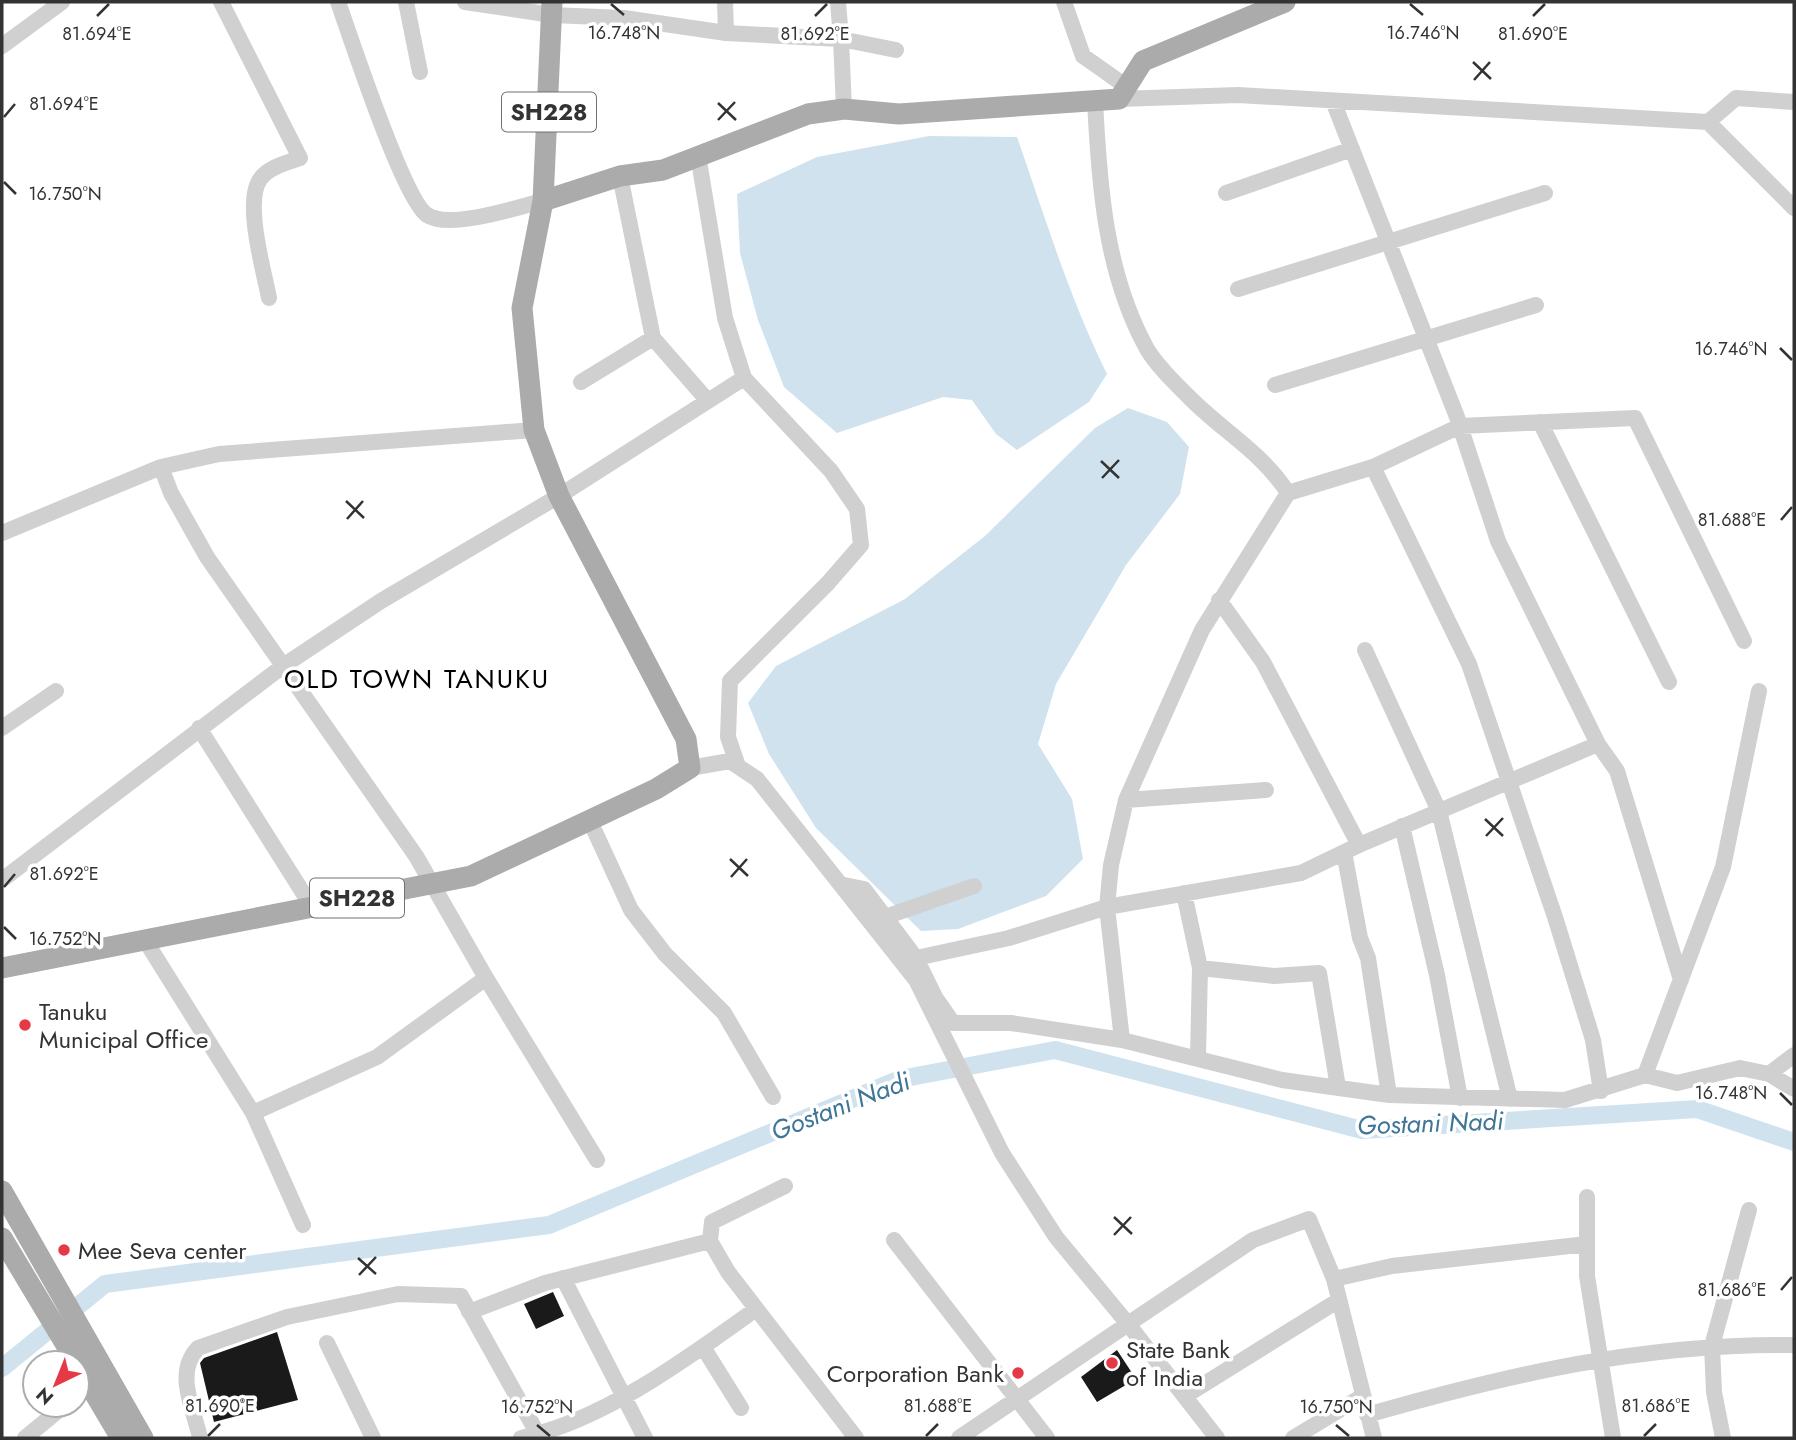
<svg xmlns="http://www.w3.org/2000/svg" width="1796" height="1440" font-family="Jost,sans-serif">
<rect width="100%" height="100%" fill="#fff"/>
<path fill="#cfe2ee" d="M929 136 1017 137C1045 217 1069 297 1107 374L1089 402 1017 450 996 434 972 400 943 397 837 433 784 387 758 320 740 253 737 194 817 157Z
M1128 408 1167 422 1189 447 1180 494 1126 565 1056 684 1038 744 1072 799 1083 859 1046 896 958 929 921 931 816 828 769 754 748 703 776 666 905 599 985 536 1095 428Z"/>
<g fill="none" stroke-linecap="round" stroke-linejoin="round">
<path stroke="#cfe2ee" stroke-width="18" d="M2 1368 105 1284 549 1225 900 1079 1055 1050 1362 1130 1697 1109 1794 1142"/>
</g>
<path fill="#1a1a1a" d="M553 1292 564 1316 536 1329 524 1304Z
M277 1332 298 1400 214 1422 200 1363 204 1358Z
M1117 1350 1136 1379 1097 1402 1081 1377Z"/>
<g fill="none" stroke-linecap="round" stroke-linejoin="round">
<path stroke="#d0d0d0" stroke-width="16" d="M221 2 300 158C287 163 269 167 261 178 243 200 264 271 269 298
M338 2C351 38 403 199 427 215 450 230 517 207 543 201
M406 2 420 72
M465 2 552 15 624 18 726 33 841 39 844 109
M725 2 726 33
M838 2 841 39 896 50
M1064 2 1083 56 1127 87
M2 46 62 2
M1119 99 1238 95 1708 122 1794 208
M1095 100C1099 184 1105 273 1147 349 1157 366 1175 383 1189 397 1221 430 1263 453 1288 493
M1333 101 1457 417 1498 541 1598 744 1617 771 1681 980
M1708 122 1736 98 1794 102
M698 155 725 318 744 378 831 471 857 509 861 545 828 583 730 681 728 737 738 766
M620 176 653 338 708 401
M1226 193 1352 149
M1238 289 1545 193
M581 382 653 338
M1275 385 1536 305
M1540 422 1669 682
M161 467 171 493 207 557 416 856 486 978 597 1160
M1373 467 1469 664 1555 917 1593 1040 1601 1091
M2 533 161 467 219 454 534 430
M1219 600 1263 662 1359 845
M1365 650 1439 811 1510 1099
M2 728 56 691
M199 728 312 907
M690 768 730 761 757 779 916 980 1002 1153 1056 1237 1128 1324 959 1438
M1126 800 1266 790
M590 821 631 910 665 954 724 1013 773 1097
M1402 826 1437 975 1460 1098
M1344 852 1360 938 1368 958 1389 1095
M2 880 283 666 381 601 559 496 744 378
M844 885 864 889 916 958 1009 938 1107 907 1301 873 1359 845 1598 744
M1184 893 1200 968 1198 1057
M885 917 974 886
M145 940 253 1113 303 1225
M916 958 935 997 953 1023H1011L1122 1040 1282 1080 1389 1095 1565 1100 1645 1075 1723 867 1759 691
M1200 968 1274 976 1319 973 1338 1087
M1122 1040 1107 907 1111 865 1126 800 1202 630 1288 493 1373 467 1460 426 1635 418 1744 641
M1769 1074 1794 1055
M1645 1075 1677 1083 1740 1068 1769 1074 1794 1089
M253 1113 377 1057 486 978
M1587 1197V1276L1613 1438
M894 1240 1047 1438
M710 1241 712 1222 785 1186
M563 1278 645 1438
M1334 1279 1392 1266 1587 1244
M469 1312 545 1283 710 1241 728 1272 856 1438
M327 1343 373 1438
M703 1347 741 1408
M1185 1396 1339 1300
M1367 1415C1510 1374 1644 1343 1794 1345
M25 1438 65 1405
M200 1438C194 1409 174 1373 198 1348L287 1317 398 1294 461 1296 540 1438
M521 1438C603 1421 689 1357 756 1309
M1217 1438 1128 1324 1253 1240 1309 1219 1334 1279 1374 1438
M1293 1438 1361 1397
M1723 1438 1714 1392 1712 1346 1749 1210"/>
<path stroke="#ababab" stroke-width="21" d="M543 201 620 176 663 170 808 114 844 109 899 114 1119 99 1143 61 1285 2
M2 968 471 876 656 789 690 768 686 739 559 496 534 430 522 308 543 201 552 2
M2 1191 143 1438
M2 1238 77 1363
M77 1364 121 1438"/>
</g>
<path fill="none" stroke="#333" stroke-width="2.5" d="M611 4 624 15M1410 4 1423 15M97 16 109 4M815 16 827 4M1533 16 1545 4M1473 62 1491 79M1474 80 1490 62M718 103 736 120M4 117 15 104M718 120 735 102M4 182 16 194M1780 348 1792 360M1101 461 1119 478M1102 478 1119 460M346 501 364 518M347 519 363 501M1781 520 1792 507M1485 819 1503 836M1486 836 1503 818M730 859 748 876M731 877 747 859M4 887 15 874M4 927 16 939M1780 1093 1792 1105M1114 1217 1132 1234M1114 1235 1131 1217M358 1258 376 1274M359 1275 376 1257M1781 1290 1792 1277M537 1425 550 1436M1336 1425 1349 1436M208 1436 220 1424M926 1436 938 1424M1644 1436 1656 1424"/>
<g fill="#e63946" stroke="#fff" stroke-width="2.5">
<circle cx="25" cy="1025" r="7"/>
<circle cx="64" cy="1250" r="7"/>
<circle cx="1112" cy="1363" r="7"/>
<circle cx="1018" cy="1373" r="7"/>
</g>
<g text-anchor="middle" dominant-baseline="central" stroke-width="7" stroke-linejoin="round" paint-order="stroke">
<g fill="#fff" stroke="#707070" stroke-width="2">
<rect x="502" y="92.5" width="94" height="39" rx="5"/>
<rect x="310" y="878.5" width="94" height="39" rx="5"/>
</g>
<g font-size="23" font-weight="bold" fill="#333">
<text x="549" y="112">SH228</text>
<text x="357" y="898">SH228</text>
</g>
<g font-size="24" fill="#333" stroke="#fff" text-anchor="start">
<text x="39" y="1011">Tanuku<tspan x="39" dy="28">Municipal Office</tspan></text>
<text x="78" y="1250">Mee Seva center</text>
<text x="1126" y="1349">State Bank<tspan x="1126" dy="28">of India</tspan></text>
<text x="1004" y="1373" text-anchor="end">Corporation Bank</text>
</g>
<g font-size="26" letter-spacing="2" fill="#000" stroke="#fff">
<text x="417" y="679">OLD TOWN TANUKU</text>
</g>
<g font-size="26" font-style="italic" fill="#3f7597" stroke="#fff">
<text transform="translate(840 1106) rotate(-21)">Gostani Nadi</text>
<text transform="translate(1430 1123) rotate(-2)">Gostani Nadi</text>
</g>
</g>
<g font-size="18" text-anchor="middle" fill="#333" stroke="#fff" stroke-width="7" stroke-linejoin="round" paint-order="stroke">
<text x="624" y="39">16.748°N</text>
<text x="1423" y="39">16.746°N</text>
<text x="97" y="40">81.694°E</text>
<text x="815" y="40">81.692°E</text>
<text x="1533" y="40">81.690°E</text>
<text x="64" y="110">81.694°E</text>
<text x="65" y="200">16.750°N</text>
<text x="1731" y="355">16.746°N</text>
<text x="1732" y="526">81.688°E</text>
<text x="64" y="880">81.692°E</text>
<text x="65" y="945">16.752°N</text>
<text x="1731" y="1099">16.748°N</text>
<text x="1732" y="1296">81.686°E</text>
<text x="220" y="1412">81.690°E</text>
<text x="938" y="1412">81.688°E</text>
<text x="1656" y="1412">81.686°E</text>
<text x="537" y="1413">16.752°N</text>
<text x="1336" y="1413">16.750°N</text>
</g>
<rect width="1796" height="1440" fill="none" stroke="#333333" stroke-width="7"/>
<g transform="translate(56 1384) rotate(223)"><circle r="33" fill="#ffffff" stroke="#adadad" stroke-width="2"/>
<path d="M0-5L12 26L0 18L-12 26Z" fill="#e63946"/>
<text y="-10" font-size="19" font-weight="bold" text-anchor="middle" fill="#333333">N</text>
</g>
</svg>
